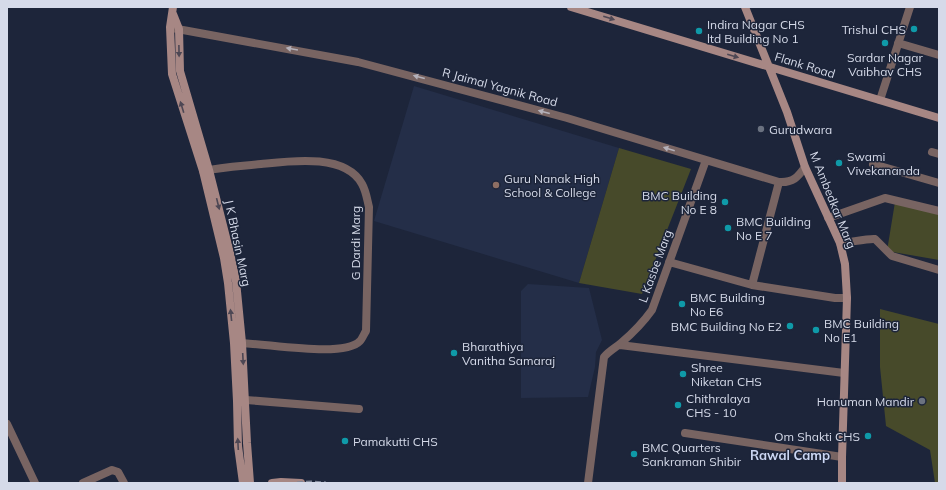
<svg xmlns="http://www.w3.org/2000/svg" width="946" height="490" font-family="Mulish,sans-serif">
<rect width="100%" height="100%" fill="#1d253a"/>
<path fill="#242e48" d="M414 86 619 148 579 283 374 221Z
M528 284 589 288 602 340 596 352 595 367 588 397 521 398V291Z"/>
<path fill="#474a2a" d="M619 148 691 169 642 294 579 283Z
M895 202 939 210V260L887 251Z
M880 309 939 324V483H935L930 450 886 426 880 367Z"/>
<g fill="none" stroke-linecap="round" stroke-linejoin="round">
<path stroke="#786462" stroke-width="8" d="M172 28 358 62 567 118 779 182C793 183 798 177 805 167
M898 43 939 55
M880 100 910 7
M932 152 939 154
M873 164 939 183
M203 171C222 167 242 166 261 164 290 161 345 153 362 184 366 191 367 199 369 207L366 331C364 334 362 339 360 341 343 359 261 342 235 343
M828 218 885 198 939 211
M840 243C847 243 869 238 875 239L892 256 939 270
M669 262 752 285 835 298H847
M752 285 779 182
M620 345 844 373
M238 401 246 400 359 409
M7 424 35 483
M685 433 842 457
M83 483 112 470 118 472 124 483
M588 483 604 357C609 351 615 348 621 343 634 332 642 324 652 310L706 160"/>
<path stroke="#a78784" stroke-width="8" d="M173 7 170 27 172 74 203 171 224 258 228 283 234 343 237 401 238 446 243 483
M571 7 939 118
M745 7 787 112 805 167 840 243 845 264 847 298 842 457V483
M173 14 179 29 180 71 209 170 230 253 236 281 242 343 247 443 250 483
M272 483 281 482 301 483"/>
<path stroke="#7f8698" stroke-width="3" stroke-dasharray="6 3" stroke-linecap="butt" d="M297 483 311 482 326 483"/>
</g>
<defs><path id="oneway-solid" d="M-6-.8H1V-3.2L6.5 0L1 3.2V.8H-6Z"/></defs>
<g fill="#4d4754">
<use href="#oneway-solid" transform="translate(609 18) rotate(17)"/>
<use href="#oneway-solid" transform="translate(179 51) rotate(89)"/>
<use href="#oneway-solid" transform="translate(733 56) rotate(16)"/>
<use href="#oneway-solid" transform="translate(182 107) rotate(-107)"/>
<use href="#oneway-solid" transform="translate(218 204) rotate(76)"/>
<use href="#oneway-solid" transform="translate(231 315) rotate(-96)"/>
<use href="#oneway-solid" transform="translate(243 359) rotate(87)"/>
<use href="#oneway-solid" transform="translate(238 444) rotate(-93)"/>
</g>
<g fill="#b4b1ba">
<use href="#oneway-solid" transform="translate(292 49) rotate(-170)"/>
<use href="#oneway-solid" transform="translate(419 77) rotate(-165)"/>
<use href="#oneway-solid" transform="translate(544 112) rotate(-165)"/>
<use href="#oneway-solid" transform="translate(669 149) rotate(-163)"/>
</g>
<g fill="#0f9aa8" stroke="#1d253a" stroke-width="1.5">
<circle cx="914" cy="29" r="4"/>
<circle cx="699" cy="31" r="4"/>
<circle cx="885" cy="43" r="4"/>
<circle cx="839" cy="163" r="4"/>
<circle cx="725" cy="202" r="4"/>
<circle cx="728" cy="228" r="4"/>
<circle cx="682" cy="304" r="4"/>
<circle cx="790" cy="326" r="4"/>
<circle cx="816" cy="330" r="4"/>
<circle cx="454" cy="353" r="4"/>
<circle cx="683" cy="374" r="4"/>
<circle cx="678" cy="405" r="4"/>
<circle cx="868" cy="436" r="4"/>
<circle cx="345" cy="441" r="4"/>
<circle cx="634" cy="454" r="4"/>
</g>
<g fill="#6b7280" stroke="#1d253a" stroke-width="1.5">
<circle cx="761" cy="129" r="4"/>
<circle cx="922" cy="401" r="4"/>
</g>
<circle fill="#8d6e63" stroke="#1d253a" stroke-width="1.5" cx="496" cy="185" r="4"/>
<g text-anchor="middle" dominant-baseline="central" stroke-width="3" stroke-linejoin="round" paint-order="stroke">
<g font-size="12" fill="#d5dae9" stroke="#1d253a" text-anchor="start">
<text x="707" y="24">Indira Nagar CHS<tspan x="707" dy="14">ltd Building No 1</tspan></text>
<text x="906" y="29" text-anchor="end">Trishul CHS</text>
<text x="885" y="57" text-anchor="middle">Sardar Nagar<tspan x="885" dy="14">Vaibhav CHS</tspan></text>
<text x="769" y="129">Gurudwara</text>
<text x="847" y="156">Swami<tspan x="847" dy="14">Vivekananda</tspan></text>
<text x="504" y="178">Guru Nanak High<tspan x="504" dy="14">School &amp; College</tspan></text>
<text x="717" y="195" text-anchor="end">BMC Building<tspan x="717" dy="14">No E 8</tspan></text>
<text x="736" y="221">BMC Building<tspan x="736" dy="14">No E 7</tspan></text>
<text x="690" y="297">BMC Building<tspan x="690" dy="14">No E6</tspan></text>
<text x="824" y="323">BMC Building<tspan x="824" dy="14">No E1</tspan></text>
<text x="782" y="326" text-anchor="end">BMC Building No E2</text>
<text x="462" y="346">Bharathiya<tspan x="462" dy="14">Vanitha Samaraj</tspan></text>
<text x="691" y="367">Shree<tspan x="691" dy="14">Niketan CHS</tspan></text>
<text x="686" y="398">Chithralaya<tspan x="686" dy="14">CHS - 10</tspan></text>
<text x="914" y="401" text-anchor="end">Hanuman Mandir</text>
<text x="860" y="436" text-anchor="end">Om Shakti CHS</text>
<text x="353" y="441">Pamakutti CHS</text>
<text x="642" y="447">BMC Quarters<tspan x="642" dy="14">Sankraman Shibir</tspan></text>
</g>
<g font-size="12" fill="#d5dae9" stroke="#1d253a">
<text transform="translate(805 65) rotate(17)">Flank Road</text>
<text transform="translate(500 87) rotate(15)">R Jaimal Yagnik Road</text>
<text transform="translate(833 200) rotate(68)">M Ambedkar Marg</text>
<text transform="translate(238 243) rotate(78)">J K Bhasin Marg</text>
<text transform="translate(355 243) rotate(-90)">G Dardi Marg</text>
<text transform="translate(655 266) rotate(-70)">L Kasbe Marg</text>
</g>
<g font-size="13" font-weight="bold" fill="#cbd6f3" stroke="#1d253a">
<text x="790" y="455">Rawal Camp</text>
</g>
</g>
<rect width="946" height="490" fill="none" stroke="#d5dae9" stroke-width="16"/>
</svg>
